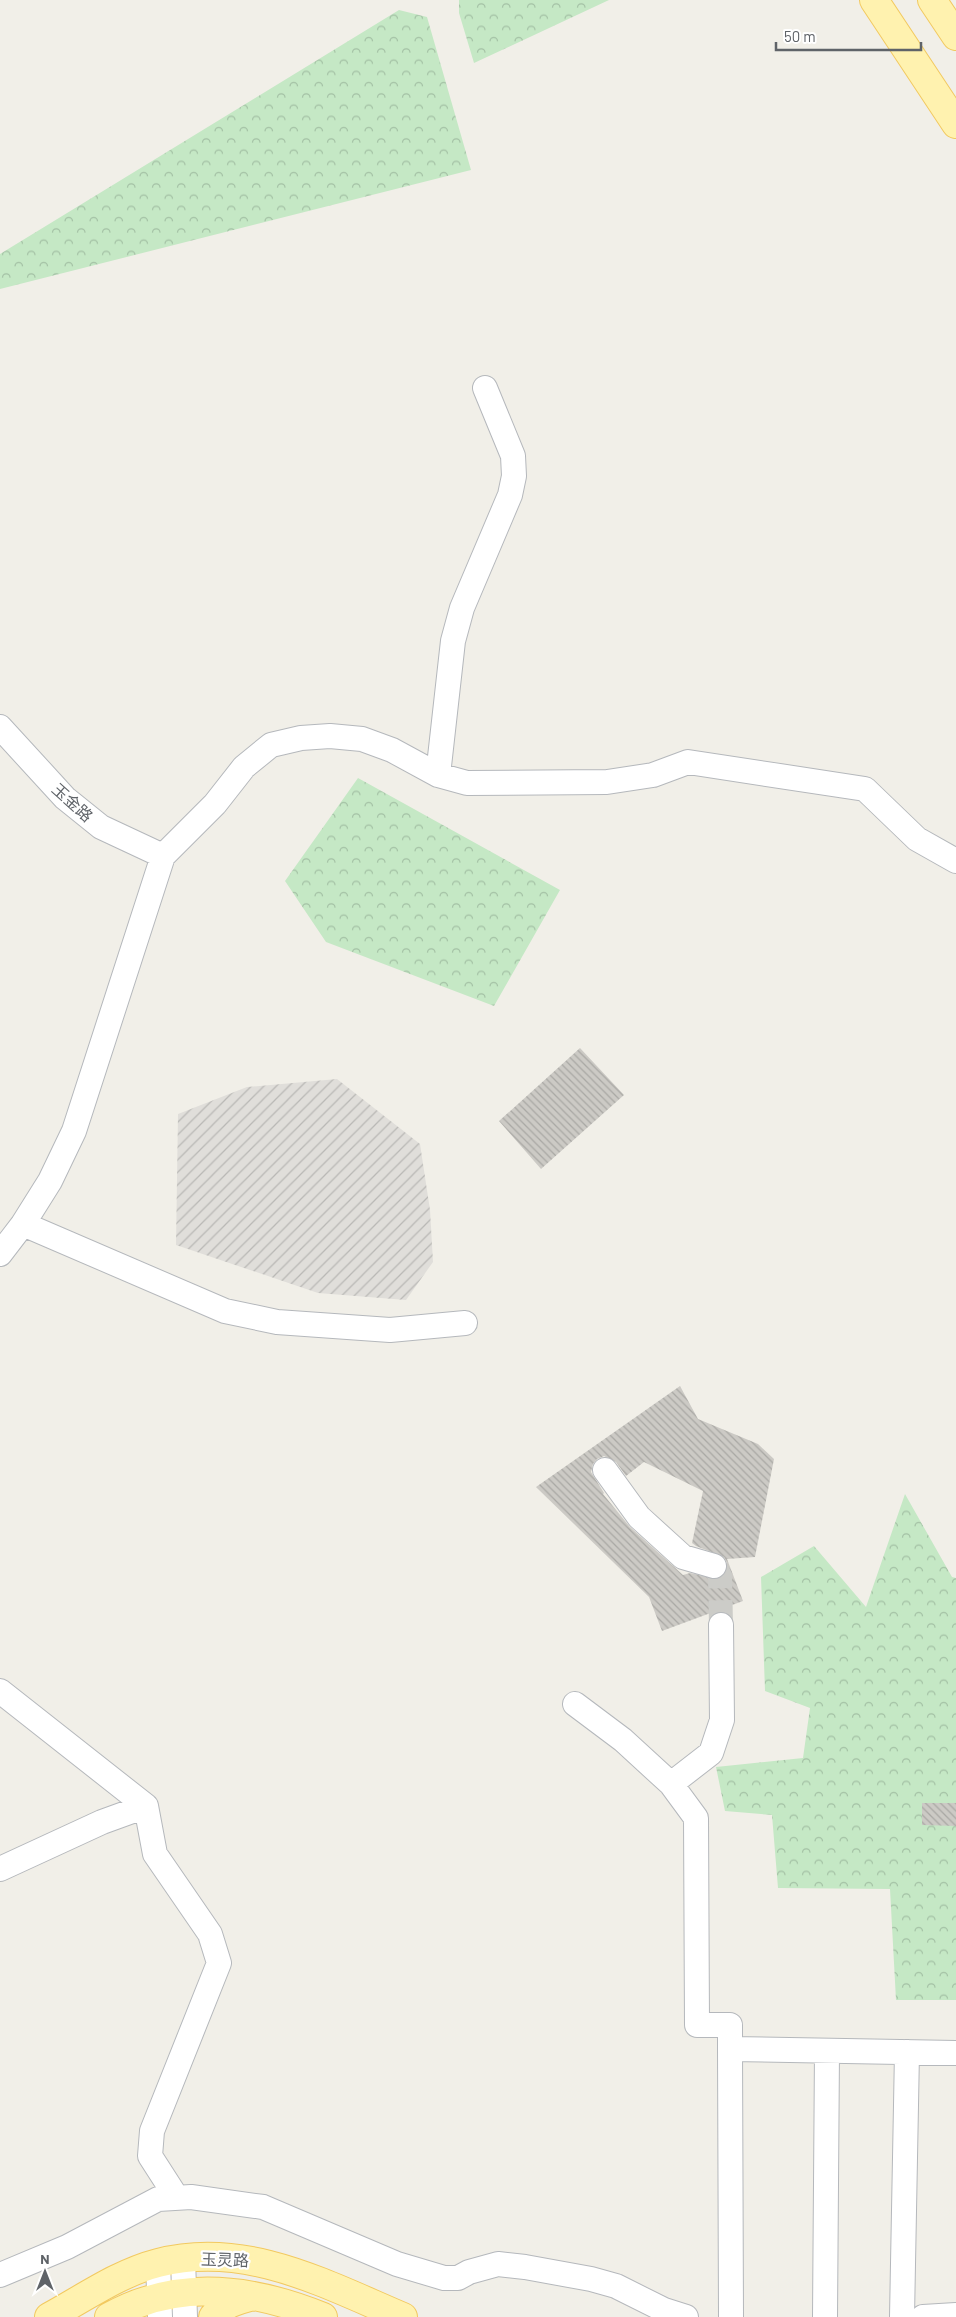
<svg xmlns="http://www.w3.org/2000/svg" width="956" height="2317" font-family="Barlow,'Noto Sans SC',sans-serif">
<defs>
<pattern id="industrial-furrows" width="10" height="10" patternUnits="userSpaceOnUse" patternTransform="scale(1.25)"><rect width="10" height="10" fill="#e0deda"/><path d="M-1 1l2-2M0 10L10 0M9 11l2-2" fill="none" stroke="#b9b8b5"/></pattern>
<pattern id="forest-crowns" width="20" height="18" patternUnits="userSpaceOnUse" patternTransform="scale(1.25)"><rect width="20" height="18" fill="#c5e8c5"/><path d="M2 6a3 3 0 1 1 6 0M12 15a3 3 0 1 1 6 0" fill="none" stroke="#a3c0a4"/></pattern>
<pattern id="building-back-hatch" width="6" height="6" patternUnits="userSpaceOnUse" patternTransform="scale(1.25)"><rect width="6" height="6" fill="#cccac5"/><path d="M-1 5l2 2M0 0l6 6M5-1l2 2" fill="none" stroke="#a9a8a4"/></pattern>
</defs>
<rect width="100%" height="100%" fill="#f1efe8"/>
<path fill="url(#industrial-furrows)" d="M337 1079 420 1144 430 1210 433 1262 406 1300 318 1293 176 1245 178 1114 247 1087Z"/>
<path fill="url(#forest-crowns)" d="M459 0H609L474 63 459 13Z
M399 10 427 17 471 170 0 289V254Z
M358 778 560 890 494 1006 326 942 285 881Z
M905 1494 952 1577 956 1578V2000H896L890 1889 778 1888 772 1815 725 1811 716 1767 803 1758 810 1708 765 1691 761 1577 814 1546 866 1607Z"/>
<path fill="url(#building-back-hatch)" fill-rule="evenodd" d="M580 1048 624 1095 541 1169 499 1121Z
M680 1386 698 1419 758 1444 774 1459 755 1557 727 1559 743 1601 662 1631 649 1597 536 1487ZM604 1456 616 1462 626 1476 644 1462 703 1491 692 1543 696 1546 724 1557 727 1563 724 1576 717 1579 690 1573 683 1575 630 1527 603 1494 604 1493 591 1472 593 1464 597 1459Z
M922 1803H956V1826L922 1825Z"/>
<g fill="none" stroke-linecap="round" stroke-linejoin="round">
<path stroke="#ccccc8" stroke-width="24" stroke-dasharray="24 12" stroke-linecap="butt" d="M714 1566 720 1576 721 1625"/>
<g stroke="#b5b8bc" stroke-width="26">
<path id="minor" d="M0 727 65 798 101 827 163 856
M438 775 453 641 462 608 510 495 514 476 513 456 485 388
M23 1224 225 1311 277 1322 390 1330 465 1323
M0 1254 23 1224 50 1181 74 1131 163 856 215 804 244 767 271 745 301 738 330 736 362 739 392 750 438 775 467 783 607 782 653 775 688 762 865 789 917 839 956 861
M605 1470 639 1517 683 1557 714 1566
M0 1691 146 1806 155 1854 210 1934 219 1963 152 2131 150 2156 177 2198
M575 1704 623 1740 671 1784 696 1818 697 2025H730V2049L956 2053
M671 1784 711 1753 722 1720 721 1625
M0 1869 102 1822 146 1806
M730 2049 731 2317
M183 2259 185 2317
M158 2263 160 2317
M0 2275 67 2247 158 2199 191 2197 263 2207 397 2264 444 2278H458L469 2272 498 2264 525 2267 591 2279 616 2286 664 2310 686 2317
M825 2317 827 2051
M902 2317 907 2052
M923 2317 956 2315"/>
</g>
<g stroke="#f2c960" stroke-width="30">
<path id="major" d="M874 0 956 124
M932 0 956 36
M49 2317C84 2298 119 2273 158 2263 245 2240 325 2284 403 2317
M109 2317C178 2278 252 2288 323 2317
M213 2317C223 2304 238 2300 253 2296"/>
</g>
<use href="#minor" stroke="#fff" stroke-width="24"/>
<use href="#major" stroke="#fff2af" stroke-width="28"/>
</g>
<g text-anchor="middle" dominant-baseline="central" stroke-width="4.5" stroke-linejoin="round" paint-order="stroke">
<g font-size="16" fill="#5f6368" stroke="#fff">
<text transform="translate(73 802) rotate(42)">玉金路</text>
<text transform="translate(225 2259) rotate(2)">玉灵路</text>
</g>
</g>
<g transform="translate(45 2272)" stroke="#ffffff" stroke-width="4" paint-order="stroke">
<path d="M0-4L9 19L0 12L-9 19Z" fill="#5f6368"/>
<text y="-8" font-size="14" font-weight="bold" text-anchor="middle" fill="#5f6368">N</text>
</g>
<path d="M776 42v8h145v-8" fill="none" stroke="#5f6368" stroke-width="2.5"/>
<text x="784" y="42" font-size="15" fill="#5f6368" stroke="#ffffff" stroke-width="4" paint-order="stroke">50 m</text>
</svg>
